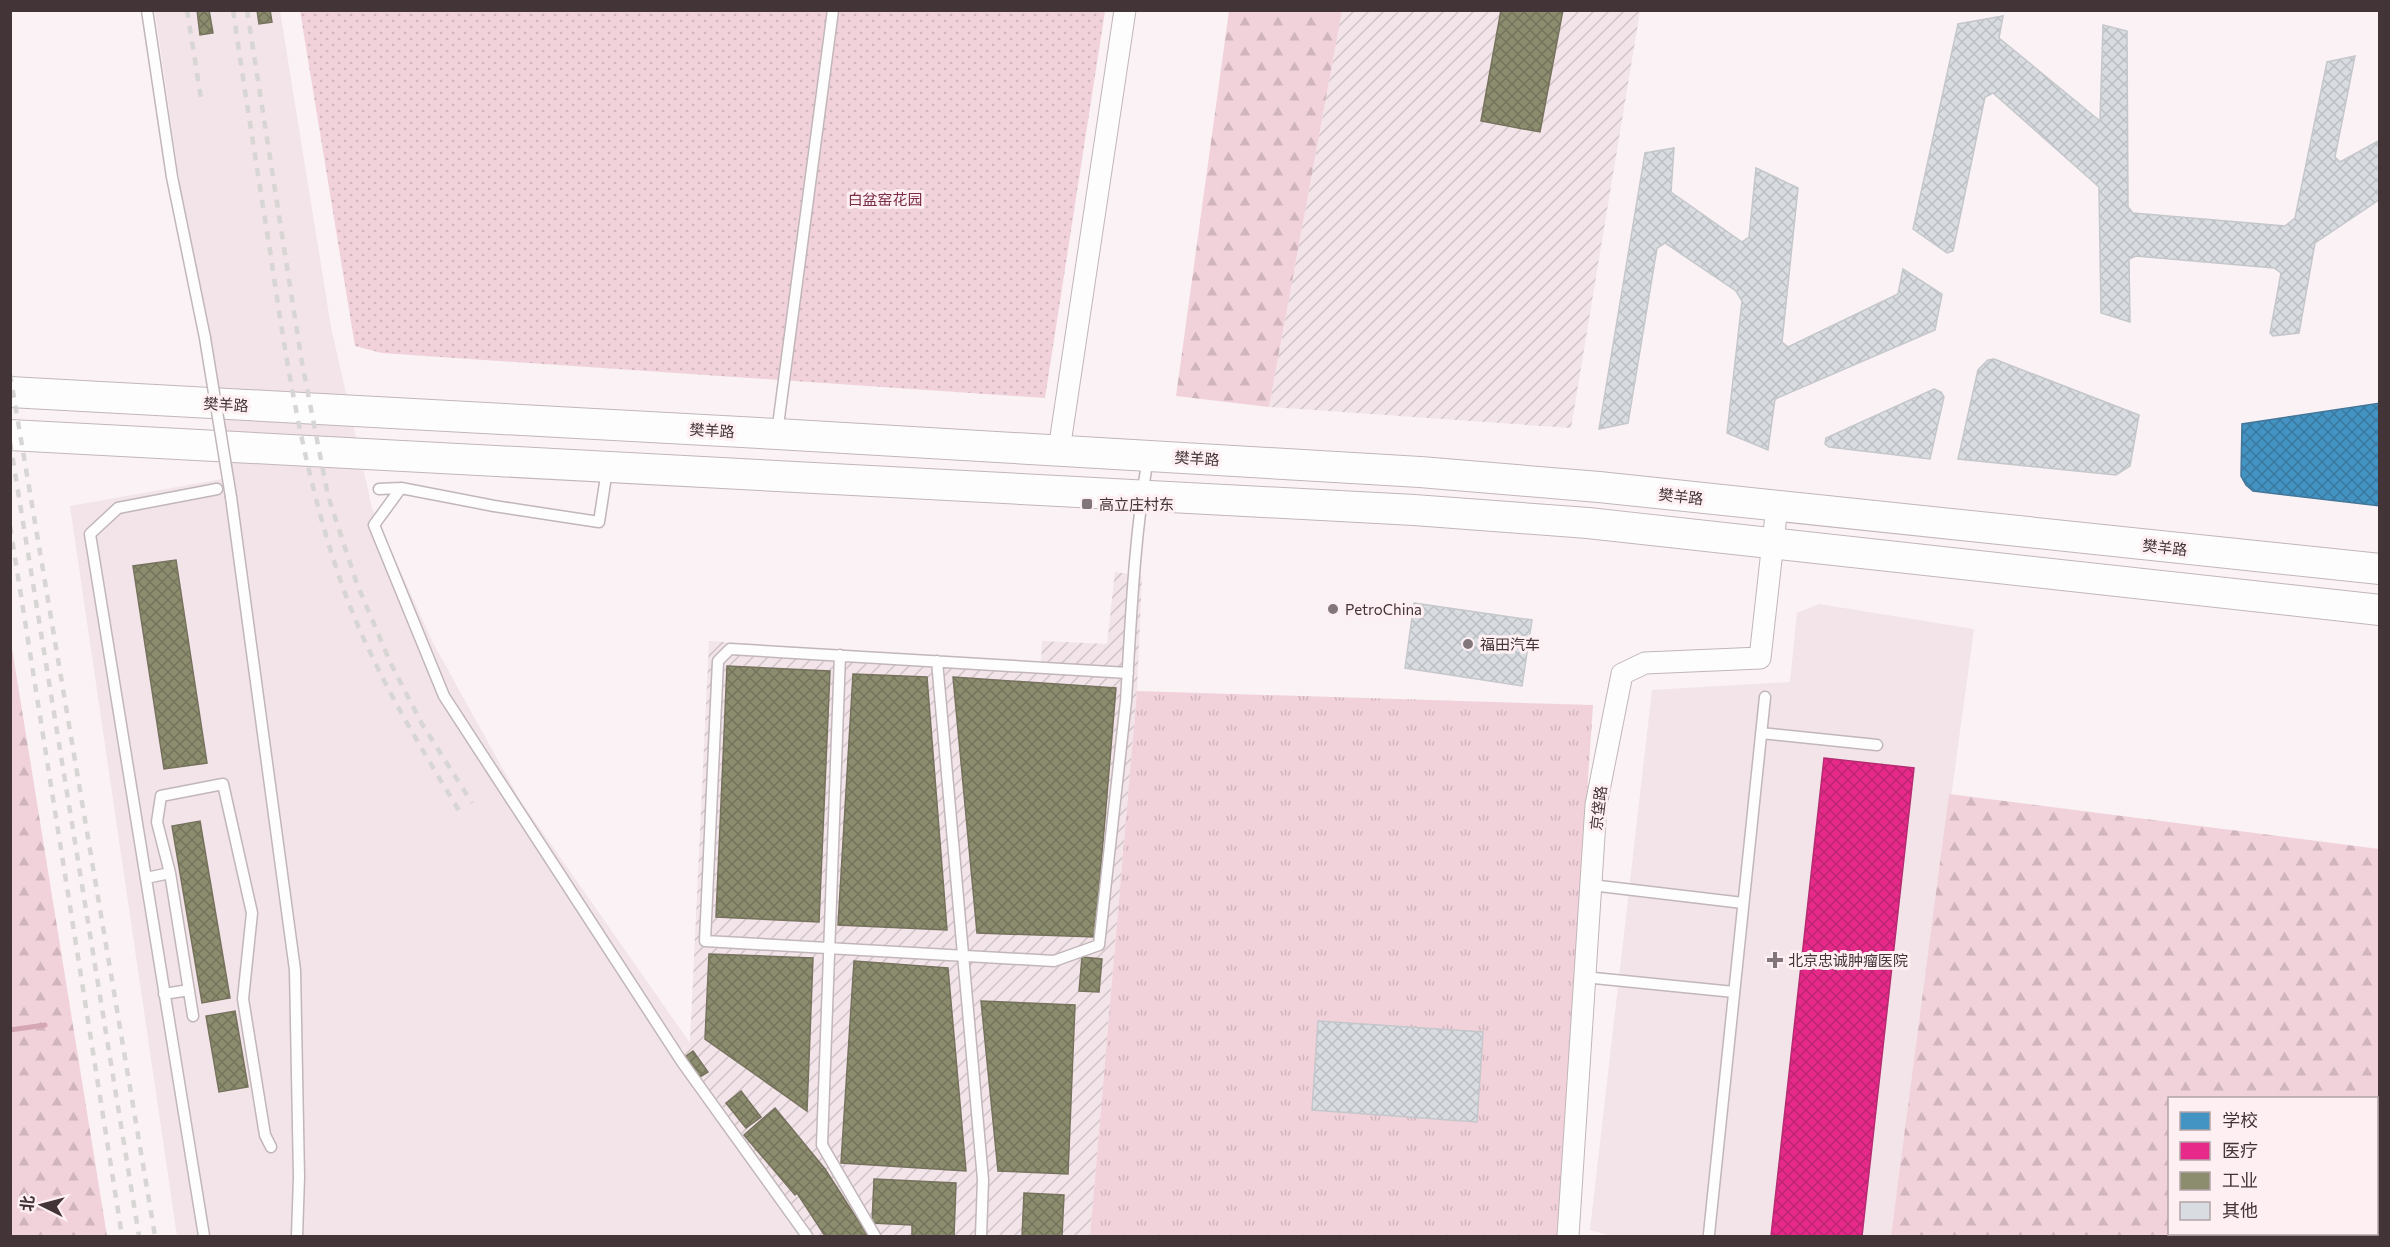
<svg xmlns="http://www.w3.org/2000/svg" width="2390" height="1247" font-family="Commissioner,'Noto Sans SC',sans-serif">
<defs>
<pattern id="industrial-furrows" width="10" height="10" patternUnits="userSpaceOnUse" patternTransform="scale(1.5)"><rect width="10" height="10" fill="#f2e4e8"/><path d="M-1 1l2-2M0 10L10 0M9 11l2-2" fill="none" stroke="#d1c4c8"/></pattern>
<pattern id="grass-tufts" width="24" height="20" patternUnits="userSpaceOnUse" patternTransform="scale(1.5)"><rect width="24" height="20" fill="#f1d2da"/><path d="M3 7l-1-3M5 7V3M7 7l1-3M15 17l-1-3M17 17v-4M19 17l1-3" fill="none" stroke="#d0b5bc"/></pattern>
<pattern id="forest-firs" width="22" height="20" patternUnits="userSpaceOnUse" patternTransform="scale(1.5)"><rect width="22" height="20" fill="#f1d2da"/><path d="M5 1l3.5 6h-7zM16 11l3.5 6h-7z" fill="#d0b5bc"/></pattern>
<pattern id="park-dots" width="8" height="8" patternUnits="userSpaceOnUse" patternTransform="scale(1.5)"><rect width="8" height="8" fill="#f1d2da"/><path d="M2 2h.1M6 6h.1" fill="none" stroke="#d0b5bc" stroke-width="1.8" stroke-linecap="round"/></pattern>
<pattern id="schools-cross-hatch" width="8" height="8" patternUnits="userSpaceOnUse" patternTransform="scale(1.5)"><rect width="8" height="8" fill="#4393c3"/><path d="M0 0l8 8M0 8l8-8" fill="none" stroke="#3a799f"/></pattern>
<pattern id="health-cross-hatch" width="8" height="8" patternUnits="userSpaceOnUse" patternTransform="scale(1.5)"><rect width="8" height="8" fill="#e7298a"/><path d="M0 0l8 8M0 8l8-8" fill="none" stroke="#bd2472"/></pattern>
<pattern id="industry-cross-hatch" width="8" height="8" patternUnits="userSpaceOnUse" patternTransform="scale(1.5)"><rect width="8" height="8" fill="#8c8c6e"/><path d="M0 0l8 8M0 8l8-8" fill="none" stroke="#74735b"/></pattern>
<pattern id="building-cross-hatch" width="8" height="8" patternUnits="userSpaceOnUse" patternTransform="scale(1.5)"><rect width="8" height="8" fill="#d9dde1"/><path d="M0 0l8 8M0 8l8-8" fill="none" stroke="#bbbec2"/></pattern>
</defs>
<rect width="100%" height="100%" fill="#faf2f4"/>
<path fill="#f2e4e8" d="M155 11H280L331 327 372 508 432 641 520 800 690 1043 680 1051 814 1236H177L70 506 222 479Z
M1819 604 1974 629 1891 1236H1612L1590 1230 1652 690 1790 682 1797 613Z"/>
<path fill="url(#industrial-furrows)" d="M1342 11H1640L1571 428 1269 407Z
M1115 572 1142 576 1137 691 1090 1236H814L680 1052 690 1043 709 641 1041 664 1042 641 1107 644Z"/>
<path fill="url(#grass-tufts)" d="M1137 691 1593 705 1557 1236H1090Z"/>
<path fill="url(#forest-firs)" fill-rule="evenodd" d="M1229 11H1342L1269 407 1176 396Z
M10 642H11L107 1236H11Z
M1949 794 2379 849V1236H1891ZM2170 1098H2376V1234H2170Z"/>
<path fill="url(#park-dots)" d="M300 11H1105L1045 398 382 353 355 346Z"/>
<path fill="url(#schools-cross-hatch)" stroke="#437699" stroke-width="1.5" d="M2380 403V506L2253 491 2246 485 2241 476 2242 424Z"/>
<path fill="url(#health-cross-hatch)" stroke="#b62c71" stroke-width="1.5" d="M1824 758 1914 768 1862 1236H1771Z"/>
<path fill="url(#industry-cross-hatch)" stroke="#76725e" stroke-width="1.5" d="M197 10H209L213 33 200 35Z
M257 10H270L272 22 259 24Z
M1501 10H1563L1540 132 1481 121Z
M176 560 207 763 164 769 133 566Z
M727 666 830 671 819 922 716 917Z
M853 674 927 677 947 930 838 925Z
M953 677 1116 688 1095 937 977 933Z
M200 821 230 998 202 1003 172 826Z
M709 954 813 958 807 1111 705 1039Z
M1082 957 1102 959 1099 992 1079 991Z
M854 961 948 968 966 1171 841 1163Z
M981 1001 1075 1005 1068 1174 998 1171Z
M235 1011 248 1087 219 1092 206 1016Z
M693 1051 708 1072 700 1077 685 1057Z
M741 1091 761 1117 746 1128 726 1103Z
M775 1108 825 1169 868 1236H825L797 1193 795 1195 744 1135Z
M874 1179 956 1183 954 1236H912V1225L872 1223Z
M1024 1193 1064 1195 1062 1236H1022Z"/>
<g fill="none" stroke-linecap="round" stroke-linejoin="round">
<path stroke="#d5a6b4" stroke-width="5" d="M10 1030 45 1025"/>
</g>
<path fill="url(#building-cross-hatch)" stroke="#c5c7cb" stroke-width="1.5" d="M2003 16 1999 38 2100 121 2103 25 2127 31 2128 207 2133 213 2285 226 2295 218 2327 62 2355 56 2335 157 2340 162 2380 140V199L2315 243 2299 333 2273 336 2270 333 2281 273 2274 268 2136 256 2129 259 2130 322 2101 313 2099 187 1993 93 1985 97 1953 251 1947 253 1913 229 1958 24Z
M1674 148 1671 192 1742 242 1749 237 1756 168 1798 188 1782 342 1788 347 1898 294 1903 269 1942 294 1935 330 1775 399 1768 450 1727 433 1742 301 1736 291 1665 243 1657 248 1628 423 1599 429 1645 153Z
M1994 359 2139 415 2130 466 2116 475 1958 459 1978 370 1988 360Z
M1934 389 1941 392 1944 397 1930 459 1829 447 1825 444 1826 438Z
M1414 603 1532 620 1522 686 1405 668Z
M1318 1021 1483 1032 1477 1122 1312 1110Z"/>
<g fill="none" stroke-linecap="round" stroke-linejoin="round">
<g stroke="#c1b6b9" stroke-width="13">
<path id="lane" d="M147 10 172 177 205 338
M777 433 833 10
M401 488 374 525 444 696 682 1062 807 1236
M379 489 401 488 494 506 599 522 607 470
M231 497 295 970 299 1177 297 1236
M840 655 822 1145 875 1236
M937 661 983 1180 981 1236
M1128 673 730 649 718 661 705 941 1054 961 1099 945 1126 701C1131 619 1134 538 1148 458
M1761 733 1877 745
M146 878 170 873
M1591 885 1743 903
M1584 977 1734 992
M164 994 189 990
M193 1016 170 873 157 822 161 796 223 784 252 913 243 999 265 1135 271 1147
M1709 1234 1765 697
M204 1236 90 534 118 508 217 489"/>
</g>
<g stroke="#c1b6b9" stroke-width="23">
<path id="street" d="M1059 450 1125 10
M1568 1236 1596 805 1622 674 1645 663 1760 658 1777 506"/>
</g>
<g stroke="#c1b6b9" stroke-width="32">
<path id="secondary" d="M10 392 777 434 1420 472 1599 487 2380 569
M10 435 1414 510 1588 523 2380 610"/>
</g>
<use href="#lane" stroke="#fefdfd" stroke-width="10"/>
<use href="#street" stroke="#fefdfd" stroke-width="21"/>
<use href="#secondary" stroke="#fefdfd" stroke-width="30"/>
<path stroke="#d8d5d5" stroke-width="4.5" stroke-dasharray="8 8" stroke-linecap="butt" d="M187 10 202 105
M233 10C245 93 258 175 271 257 287 368 305 479 342 585 371 667 417 741 461 814
M247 10 302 363 328 496 357 584 391 664 422 724 472 803
M10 374 155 1236
M10 442 139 1236
M10 526 122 1236"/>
<g stroke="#c1b6b9" stroke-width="13" stroke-linecap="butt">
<path id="lane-bridge" d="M205 338 231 497"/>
</g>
<use href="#lane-bridge" stroke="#fefdfd" stroke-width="10"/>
</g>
<g fill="#83767a" stroke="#feeff2" stroke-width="2">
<rect x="1081" y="498" width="12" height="12" rx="3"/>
<circle cx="1333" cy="609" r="6"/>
<circle cx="1468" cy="644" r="6"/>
<path d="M1772 951h6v6h6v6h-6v6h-6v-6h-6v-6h6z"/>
</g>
<g text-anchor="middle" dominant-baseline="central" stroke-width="6" stroke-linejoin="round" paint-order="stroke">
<g font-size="15" fill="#792b47" stroke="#feeff2">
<text x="885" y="199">白盆窑花园</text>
</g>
<g font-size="15" fill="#433438" stroke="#feeff2">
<text transform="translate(226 404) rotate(3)">樊羊路</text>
<text transform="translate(712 430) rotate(3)">樊羊路</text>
<text transform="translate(1197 458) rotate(3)">樊羊路</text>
<text transform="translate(1681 496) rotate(6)">樊羊路</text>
<text transform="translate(2165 547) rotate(6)">樊羊路</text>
<text transform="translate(1598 808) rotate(-83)">京垡路</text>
</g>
<g font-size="15" fill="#433438" stroke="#feeff2" text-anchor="start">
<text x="1099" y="504">高立庄村东</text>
<text x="1345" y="609">PetroChina</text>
<text x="1480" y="644">福田汽车</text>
<text x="1788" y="960">北京忠诚肿瘤医院</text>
</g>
</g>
<rect width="2390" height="1247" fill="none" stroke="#433438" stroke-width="24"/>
<rect x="2168" y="1097" width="210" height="138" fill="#feeff2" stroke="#b3a4a8" stroke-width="1.5"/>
<rect x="2180" y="1112" width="30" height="18" fill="#4393c3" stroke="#b3a4a8" stroke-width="1.5"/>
<text x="2222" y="1127" font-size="18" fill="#433438">学校</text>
<rect x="2180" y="1142" width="30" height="18" fill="#e7298a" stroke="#b3a4a8" stroke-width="1.5"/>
<text x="2222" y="1157" font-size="18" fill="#433438">医疗</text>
<rect x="2180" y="1172" width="30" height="18" fill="#8c8c6e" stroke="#b3a4a8" stroke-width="1.5"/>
<text x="2222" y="1187" font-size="18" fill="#433438">工业</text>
<rect x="2180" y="1202" width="30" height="18" fill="#d9dde1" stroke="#b3a4a8" stroke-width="1.5"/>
<text x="2222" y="1217" font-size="18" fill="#433438">其他</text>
<g transform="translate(42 1205) rotate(276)" stroke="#feeff2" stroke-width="4.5" paint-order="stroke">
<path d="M0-4.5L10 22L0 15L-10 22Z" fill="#433438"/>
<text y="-9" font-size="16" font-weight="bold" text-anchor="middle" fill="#433438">北</text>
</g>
</svg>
